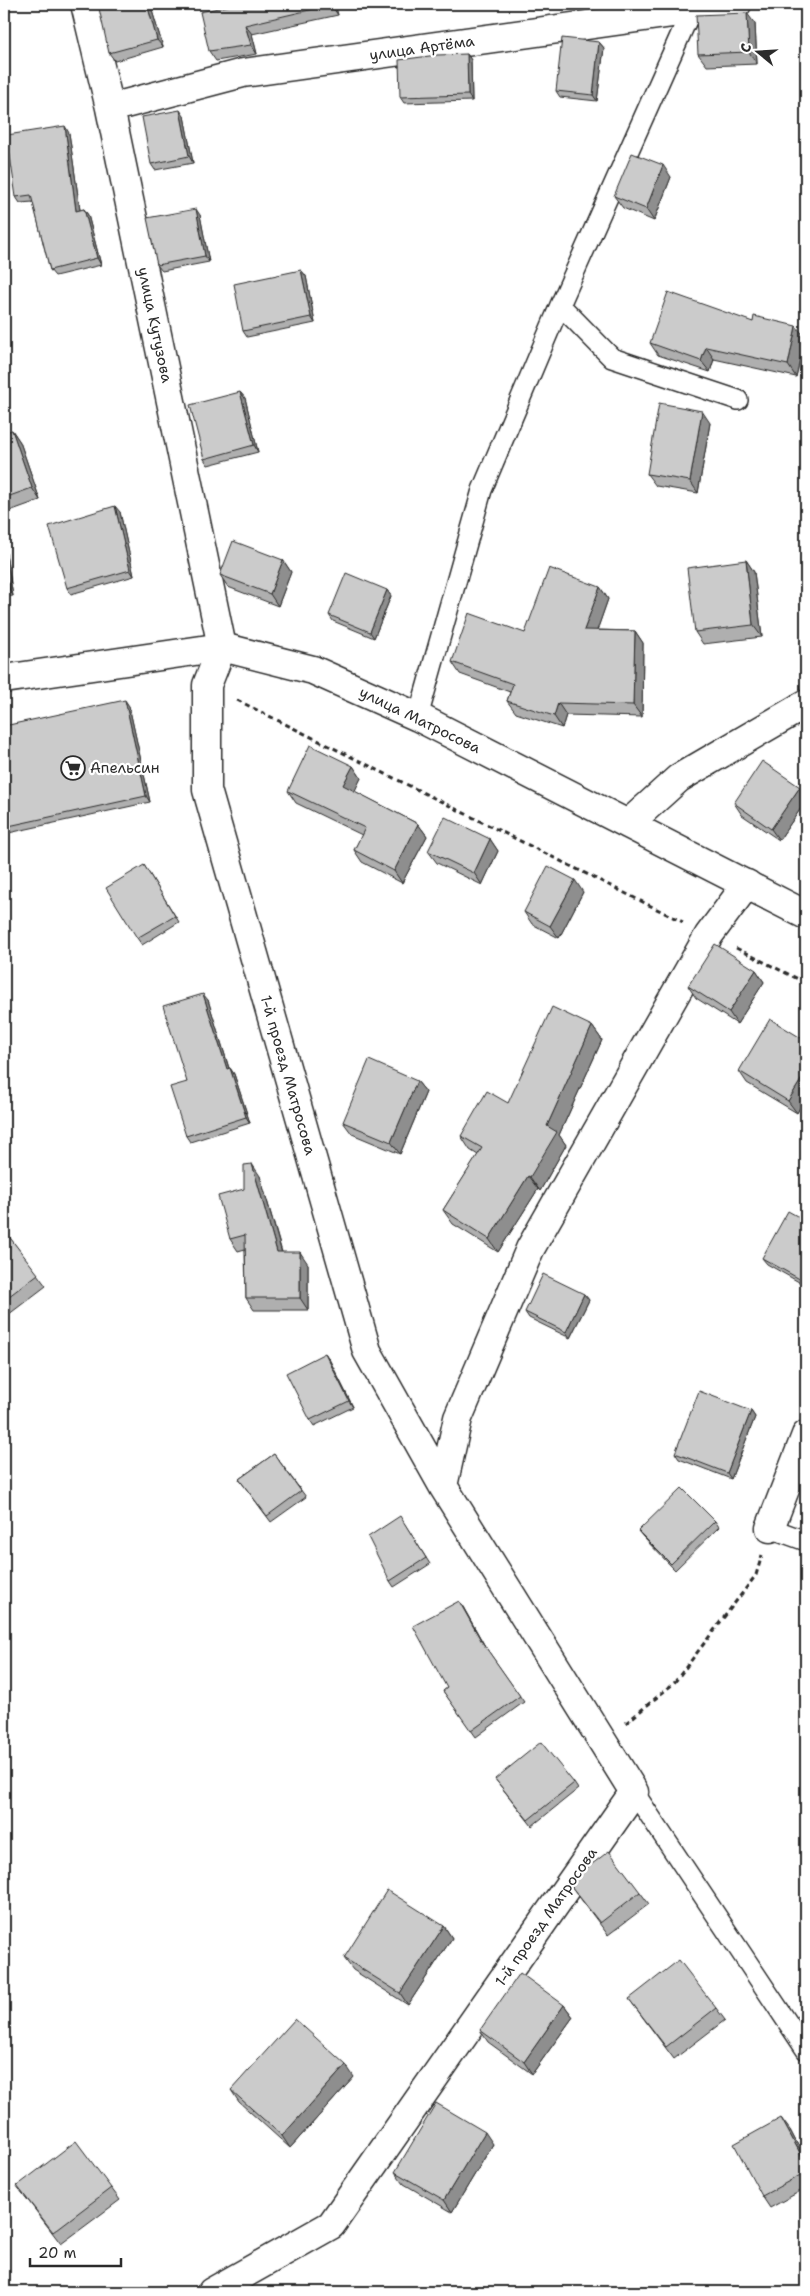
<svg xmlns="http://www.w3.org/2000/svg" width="810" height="2296" font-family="'Shantell Sans',sans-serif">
<rect width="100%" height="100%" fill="#fff"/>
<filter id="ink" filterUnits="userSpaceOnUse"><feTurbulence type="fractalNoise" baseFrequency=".02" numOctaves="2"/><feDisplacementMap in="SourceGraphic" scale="10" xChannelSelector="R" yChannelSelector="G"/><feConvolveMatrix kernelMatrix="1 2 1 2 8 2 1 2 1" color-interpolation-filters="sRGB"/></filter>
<g filter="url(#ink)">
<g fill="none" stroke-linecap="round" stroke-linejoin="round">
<g stroke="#2b2b2b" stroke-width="22">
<path id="lane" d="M560 305 612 358 738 400
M418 717 482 490 560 305 691 11
M770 1528 806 1541
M634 1792 806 2050"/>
</g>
<g stroke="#2b2b2b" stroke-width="31">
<path id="street" d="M85 4 110 108 222 647 207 685V790L367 1351 443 1486 634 1792 331 2225 212 2292
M110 108 243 73 737 4
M443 1486 458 1418 530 1249 709 935 747 884
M770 1528 806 1435"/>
</g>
<g stroke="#2b2b2b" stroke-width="31">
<path id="secondary" d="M4 679 222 647 313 670 418 717 806 915
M628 824 679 778 806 704"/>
</g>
<path stroke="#2b2b2b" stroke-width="3" stroke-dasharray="5 4" stroke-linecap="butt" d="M237 700 683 922
M736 948 806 983
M626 1723 674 1683 756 1575 762 1555"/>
<use href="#lane" stroke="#fff" stroke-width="19"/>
<use href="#street" stroke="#fff" stroke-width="28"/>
<use href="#secondary" stroke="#fff" stroke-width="28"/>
</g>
<path fill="#afafaf" stroke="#2b2b2b" d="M150 4 163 47 115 61 109 53Z
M236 4H335L338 15 252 34 257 54 216 61 209 51Z
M755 24 757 64 707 66 698 54Z
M599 42 604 48 597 101 560 97 556 91Z
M467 54 471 60 472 101 404 103 400 97Z
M184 116 193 163 155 170 151 164Z
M69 133 80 210 84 209 88 215 101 265 55 276 50 270 33 202 20 203 16 197Z
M671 177 654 221 623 208 614 196Z
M200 215 209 262 162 271 157 265Z
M301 270 306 276 315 323 247 337 243 331Z
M753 322 805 337 796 377 714 359 710 372 658 355 650 343Z
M240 392 245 398 258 452 208 465 204 459Z
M710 423 698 493 656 486 647 474Z
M12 430 20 442 40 500 4 513V433Z
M120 512 134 576 71 594 67 588Z
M4 542 13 596 4 597Z
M283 560 291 572 278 606 228 587 220 575Z
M746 560 754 572 762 637 703 644 695 632Z
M600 587 608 599 597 630 635 631 643 643 642 717 566 715 562 728 516 713 507 701 510 692 460 674 452 662 525 633Z
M387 590 391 596 374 638 333 621 329 615Z
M129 706 150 802 4 834V726Z
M353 766 361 778 354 791 418 824 427 836 402 883 362 862 354 850 362 835 296 803 288 791Z
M800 787 806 796V801L779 840 742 815 734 803Z
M490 839 498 851 482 885 437 863 428 851Z
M144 865 179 922 142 945 137 938Z
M583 892 559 938 532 924 524 912Z
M756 970 764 982 737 1024 696 998 688 986Z
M208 1000 229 1068H230L234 1074 250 1123 190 1142 186 1136 187 1082Z
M592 1026 602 1040 559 1135 566 1145 540 1191 538 1189 498 1252 453 1224 443 1210 478 1155 470 1150 461 1136 508 1103Z
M806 1041V1097L797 1113 747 1083 739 1071Z
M417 1081 426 1092 400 1154 352 1134 343 1122Z
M260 1176 282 1252 308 1264V1310H254L246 1298 245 1249 238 1251 230 1239 244 1189Z
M806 1221V1286L767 1264 762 1258Z
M4 1230 46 1286 4 1318Z
M584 1294 589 1300 570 1338 529 1318 525 1312Z
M325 1353 329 1359 353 1407 314 1426 310 1420Z
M751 1411 755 1417 731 1479 679 1459 675 1453Z
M274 1454 306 1497 271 1522 239 1479Z
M715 1521 719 1527 675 1570 643 1537 638 1531Z
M404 1523 430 1564 394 1587 390 1581Z
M459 1601 463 1607 486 1648 524 1702 476 1737 443 1691 447 1688Z
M495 1779 574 1783 578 1789 532 1826Z
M571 1886 640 1892 649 1904 608 1935Z
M444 1926 452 1938 408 2005 353 1970 344 1958Z
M629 1999 716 2008 725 2020 674 2059Z
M564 2005 573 2017 532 2074 488 2042 480 2030Z
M354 2077 290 2148 239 2102 231 2090Z
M790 2130 806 2161V2188L770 2208 762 2196Z
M493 2144 452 2212 404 2184 395 2172Z
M17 2186 111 2188 120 2200 61 2244Z"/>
<path fill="#8e8e8e" stroke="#2b2b2b" d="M147 4H150L163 47 157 40Z
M331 4H335L338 15 331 5Z
M747 13 755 24 757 64 749 52Z
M245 25 252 34 257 54 251 45Z
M599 42 604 48 597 101 593 95Z
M467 54 471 60 472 101 468 95Z
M180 110 184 116 193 163 189 156Z
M65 126 69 133 81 217 76 211Z
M663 165 671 177 654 221 646 209Z
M84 209 88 215 101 265 97 258Z
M196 209 200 215 209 262 205 256Z
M301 270 306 276 315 323 311 317Z
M796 326 805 337 796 377 788 365Z
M706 347 714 359 710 372 701 361Z
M240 392 245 398 258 452 254 445Z
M702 411 710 423 698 493 690 481Z
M12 430 20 442 40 500 32 488Z
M115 506 120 512 134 576 130 570Z
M4 542 13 596 9 589 4 560Z
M283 560 291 572 278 606 270 594Z
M746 560 754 572 762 637 753 625Z
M600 587 608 599 593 642 584 630Z
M387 590 391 596 374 638 370 632Z
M635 631 643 643 642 717 633 705Z
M125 700 129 706 150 802 146 796Z
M558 703 566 715 562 728 554 716Z
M353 766 361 778 352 797 343 785Z
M800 787 806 796V801L779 840 771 829Z
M418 824 427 836 402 883 394 871Z
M490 839 498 851 482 885 474 873Z
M575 880 583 892 559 938 550 926Z
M756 970 764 982 737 1024 729 1012Z
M203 994 208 1000 231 1075 227 1069Z
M592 1026 602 1040 559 1135 566 1145 540 1191 530 1177 547 1126Z
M230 1068 234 1074 250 1123 246 1117Z
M806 1072V1097L797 1113 788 1101Z
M417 1081 426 1092 400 1154 391 1142Z
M252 1164 260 1176 285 1264 277 1252Z
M528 1176 538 1189 498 1252 489 1239Z
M300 1252 308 1264V1310L300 1298Z
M584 1294 589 1300 570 1338 566 1332Z
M325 1353 329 1359 353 1407 349 1401Z
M751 1411 755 1417 731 1479 727 1473Z
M459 1601 463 1607 486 1648 482 1642Z
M444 1926 452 1938 408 2005 400 1993Z
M564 2005 573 2017 532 2074 524 2062Z
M346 2065 354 2077 290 2148 282 2136Z
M781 2118 790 2130 806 2161V2164Z
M485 2132 493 2144 452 2212 444 2200Z"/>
<path fill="#cbcbcb" stroke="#2b2b2b" d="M98 4H147L157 40 109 53Z
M236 4H331V5L245 25 251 45 209 51 200 12Z
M747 13 749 52 698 54 696 15Z
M562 38 599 42 593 95 556 91Z
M467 54 468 95 400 97 399 60 437 55Z
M180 110 189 156 151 164 142 117Z
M65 126 76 211 84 209 97 258 50 270 31 195 16 197 7 135Z
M632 153 663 165 646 209 614 196Z
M196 209 205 256 157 265 147 218Z
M301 270 311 317 243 331 234 284Z
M668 292 753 322 754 316 796 326 788 365 706 347 701 361 650 343Z
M240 392 254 445 204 459 190 405Z
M659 403 702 411 690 481 647 474Z
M12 430 32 488 4 498V433Z
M115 506 130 570 67 588 49 526Z
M233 541 283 560 270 594 220 575Z
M4 560 9 589 4 590Z
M746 560 753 625 695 632 687 568Z
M549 568 600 587 584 630 635 631 633 705 558 703 554 716 507 701 513 684 452 662 469 613 525 633Z
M346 573 387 590 370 632 329 615Z
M125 700 146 796 4 827V726Z
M310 745 353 766 343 785 418 824 394 871 354 850 365 828 288 791Z
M762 761 800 787 771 829 734 803Z
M445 817 490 839 474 873 428 851Z
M144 865 175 916 137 938 106 888Z
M548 866 575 880 550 926 524 912Z
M715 944 756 970 729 1012 688 986Z
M203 994 227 1069 230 1068 246 1117 186 1136 170 1087 187 1082 163 1006Z
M552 1007 592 1026 547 1126 557 1132 530 1177 528 1176 489 1239 443 1210 482 1148 461 1136 487 1091 508 1103Z
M770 1019 806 1041V1072L788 1101 739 1071Z
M369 1060 417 1081 391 1142 343 1122Z
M252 1164 277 1252H300V1298H246L245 1235 230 1239 218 1196 244 1189V1165Z
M788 1211 806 1221V1280L805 1282 762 1258Z
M4 1230 38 1274 4 1300Z
M543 1274 584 1294 566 1332 525 1312Z
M325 1353 349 1401 310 1420 286 1373Z
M699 1391 751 1411 727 1473 675 1453Z
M274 1454 301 1491 267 1516 239 1479Z
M682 1488 715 1521 671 1564 638 1531Z
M400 1516 426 1558 390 1581 368 1537Z
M459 1601 482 1642 520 1696 471 1731 443 1691 447 1688 413 1626Z
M541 1742 574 1783 528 1820 495 1779Z
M609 1851 640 1892 600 1923 571 1886 579 1874Z
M387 1890 444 1926 400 1993 344 1958Z
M679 1960 716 2008 666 2047 629 1999Z
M520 1973 564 2005 524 2062 480 2030Z
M295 2019 346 2065 282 2136 231 2090Z
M436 2103 485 2132 444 2200 395 2172Z
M781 2118 806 2164V2172L762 2196 734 2144Z
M76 2141 111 2188 53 2232 17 2186Z"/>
</g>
<defs>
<g id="supermarket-ring" transform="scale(1.25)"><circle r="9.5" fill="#fff" stroke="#2b2b2b" stroke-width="1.5"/><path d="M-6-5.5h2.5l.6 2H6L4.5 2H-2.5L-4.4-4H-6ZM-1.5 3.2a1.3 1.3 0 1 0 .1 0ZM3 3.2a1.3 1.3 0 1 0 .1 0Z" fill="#2b2b2b"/></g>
</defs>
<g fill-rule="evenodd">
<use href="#supermarket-ring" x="73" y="768"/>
</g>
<g text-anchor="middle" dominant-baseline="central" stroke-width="4.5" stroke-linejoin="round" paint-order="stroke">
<g font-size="15" fill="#2b2b2b" stroke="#fff">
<text transform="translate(422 48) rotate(-8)">улица Артёма</text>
<text transform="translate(155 325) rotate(78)">улица Кутузова</text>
<text transform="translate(420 720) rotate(26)">улица Матросова</text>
<text transform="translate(288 1075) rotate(74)">1-й проезд Матросова</text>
<text transform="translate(546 1917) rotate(-55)">1-й проезд Матросова</text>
</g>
<g font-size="15" fill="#2b2b2b" stroke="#fff" text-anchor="start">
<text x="90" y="768">Апельсин</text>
</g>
</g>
<rect width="810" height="2296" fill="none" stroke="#fff" stroke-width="20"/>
<rect x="10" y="10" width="790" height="2276" fill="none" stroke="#2b2b2b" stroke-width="2" filter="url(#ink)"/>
<g transform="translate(758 52) rotate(288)" stroke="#ffffff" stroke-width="4" paint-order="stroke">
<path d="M0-4L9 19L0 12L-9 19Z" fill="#2b2b2b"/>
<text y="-8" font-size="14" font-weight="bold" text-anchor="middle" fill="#2b2b2b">С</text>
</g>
<path d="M30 2258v8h91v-8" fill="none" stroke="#2b2b2b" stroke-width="2.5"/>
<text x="38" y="2258" font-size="15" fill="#2b2b2b" stroke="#ffffff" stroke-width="4" paint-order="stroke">20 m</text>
</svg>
